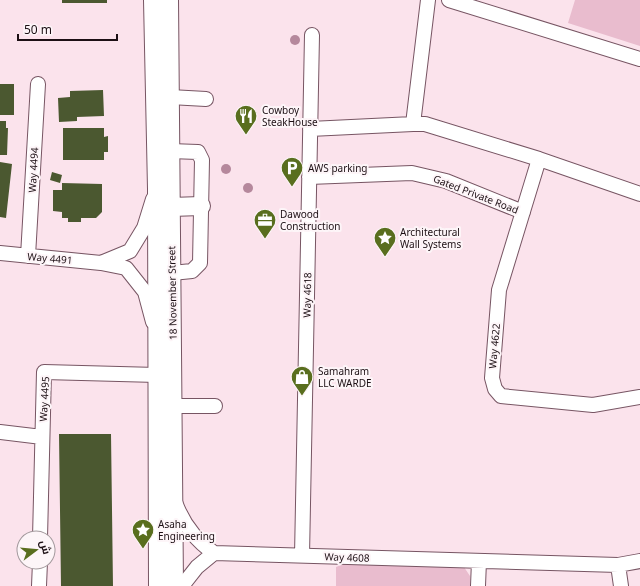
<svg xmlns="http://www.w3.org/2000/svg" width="640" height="586" font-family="'Noto Sans',Cairo,sans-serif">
<rect width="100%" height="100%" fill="#fbe3ec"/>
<path fill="#e9bcce" d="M575 0H640V46L568 23Z
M344 564 464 567 470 576V586H336V567Z"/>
<path fill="#4b5830" d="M62 0H107V3H62Z
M0 84H14V115H0Z
M103 90 104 116 77 117V121L59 122 58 98 70 97V91Z
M0 121H6V128H8L7 155H0Z
M63 128H104V137L108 136V152H104V160H63Z
M0 162 12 164 6 218 0 217Z
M52 172 62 175 60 183 50 180Z
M62 183 102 184V212L96 218H81V222H68V218H62V212L53 211V190H62Z
M59 434H111L113 586H61Z"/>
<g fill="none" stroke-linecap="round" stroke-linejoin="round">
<g stroke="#775563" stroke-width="16">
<path id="minor" d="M449 0 640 59
M170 97 206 99
M413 124 428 0
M310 129 413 124H425L539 159 640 194
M170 151 198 152 202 160 200 263 192 271 172 273
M539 159 499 290 492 378 495 389 501 396 593 405 640 397
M309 177 412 173 446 181 523 212
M0 253 101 263
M28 256 38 84
M153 322 145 292 126 268 101 263 130 251 144 228 153 199
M173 406H215
M0 432 42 437
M175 502C183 524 195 540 214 553L618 565 640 561
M40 538 44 372 157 375
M302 556 312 35
M618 565 621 586
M39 586 40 562
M182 586 197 567 214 553
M478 586 479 561"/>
</g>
<g stroke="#775563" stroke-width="20">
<path id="major" d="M153 0 157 189 158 586
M169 0 174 586
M171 207 201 206"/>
</g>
<use href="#minor" stroke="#fff" stroke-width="14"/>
<use href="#major" stroke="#fff" stroke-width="18"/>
</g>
<g fill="#b5889c">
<circle cx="295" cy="40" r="5"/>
<circle cx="226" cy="169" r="5"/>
<circle cx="248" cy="188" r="5"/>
</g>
<defs>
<g id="restaurant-pin" transform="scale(1.15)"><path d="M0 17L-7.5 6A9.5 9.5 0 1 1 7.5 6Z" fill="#596e1e" stroke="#fdf5f8"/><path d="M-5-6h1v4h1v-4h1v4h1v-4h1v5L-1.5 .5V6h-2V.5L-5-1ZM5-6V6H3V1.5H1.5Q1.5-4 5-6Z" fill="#fff"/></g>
<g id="parking-pin" transform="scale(1.15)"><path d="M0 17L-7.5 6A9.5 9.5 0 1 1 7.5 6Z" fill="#596e1e" stroke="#fdf5f8"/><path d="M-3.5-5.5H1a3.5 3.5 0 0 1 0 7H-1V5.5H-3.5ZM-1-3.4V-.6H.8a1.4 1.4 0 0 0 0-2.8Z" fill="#fff"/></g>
<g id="office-pin" transform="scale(1.15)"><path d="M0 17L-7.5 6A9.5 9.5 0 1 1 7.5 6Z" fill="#596e1e" stroke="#fdf5f8"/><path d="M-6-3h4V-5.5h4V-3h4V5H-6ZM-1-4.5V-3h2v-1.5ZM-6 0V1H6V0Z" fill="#fff"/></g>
<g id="sight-pin" transform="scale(1.15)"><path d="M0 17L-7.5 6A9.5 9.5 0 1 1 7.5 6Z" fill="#596e1e" stroke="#fdf5f8"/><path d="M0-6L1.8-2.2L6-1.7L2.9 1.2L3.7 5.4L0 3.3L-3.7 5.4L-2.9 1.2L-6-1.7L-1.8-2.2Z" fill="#fff"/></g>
<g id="shop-pin" transform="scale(1.15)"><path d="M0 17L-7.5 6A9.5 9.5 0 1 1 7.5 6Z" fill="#596e1e" stroke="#fdf5f8"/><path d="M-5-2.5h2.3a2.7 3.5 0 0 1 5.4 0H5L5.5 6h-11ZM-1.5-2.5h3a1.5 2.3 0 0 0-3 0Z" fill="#fff"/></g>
</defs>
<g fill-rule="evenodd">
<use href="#restaurant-pin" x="246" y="116"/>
<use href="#parking-pin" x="292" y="168"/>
<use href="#office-pin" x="265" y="220"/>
<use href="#sight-pin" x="385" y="238"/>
<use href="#shop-pin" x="302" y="377"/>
<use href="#sight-pin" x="143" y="530"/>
</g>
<g text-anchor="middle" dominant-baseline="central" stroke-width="4" stroke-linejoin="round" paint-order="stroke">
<g font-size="10" fill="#1c0f14" stroke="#fdf5f8" text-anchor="start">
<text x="262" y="110">Cowboy<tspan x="262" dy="12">SteakHouse</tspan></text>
<text x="308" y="168">AWS parking</text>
<text x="280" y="214">Dawood<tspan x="280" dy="12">Construction</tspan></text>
<text x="400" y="232">Architectural<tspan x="400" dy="12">Wall Systems</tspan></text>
<text x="318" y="371">Samahram<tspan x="318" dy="12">LLC WARDE</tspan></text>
<text x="158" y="524">Asaha<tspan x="158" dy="12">Engineering</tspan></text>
</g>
<g font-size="10" fill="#1c0f14" stroke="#fdf5f8">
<text transform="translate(33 170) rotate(-87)">Way 4494</text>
<text transform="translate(476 194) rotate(21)">Gated Private Road</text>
<text transform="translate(50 258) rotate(5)">Way 4491</text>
<text transform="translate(172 293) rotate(-91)">18 November Street</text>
<text transform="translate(307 295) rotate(-89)">Way 4618</text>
<text transform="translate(494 346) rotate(-85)">Way 4622</text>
<text transform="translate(44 399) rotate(-87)">Way 4495</text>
<text transform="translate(347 557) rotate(2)">Way 4608</text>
</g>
</g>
<g transform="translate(36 550) rotate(74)"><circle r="19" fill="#fdf5f8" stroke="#a3999d"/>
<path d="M0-3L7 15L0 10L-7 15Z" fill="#596e1e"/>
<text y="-6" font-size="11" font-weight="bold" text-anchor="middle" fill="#1c0f14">ش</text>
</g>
<path d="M18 34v6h99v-6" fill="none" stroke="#1c0f14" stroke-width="2"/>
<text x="24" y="34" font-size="12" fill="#1c0f14" stroke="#fdf5f8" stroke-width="3" paint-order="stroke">50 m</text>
</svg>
